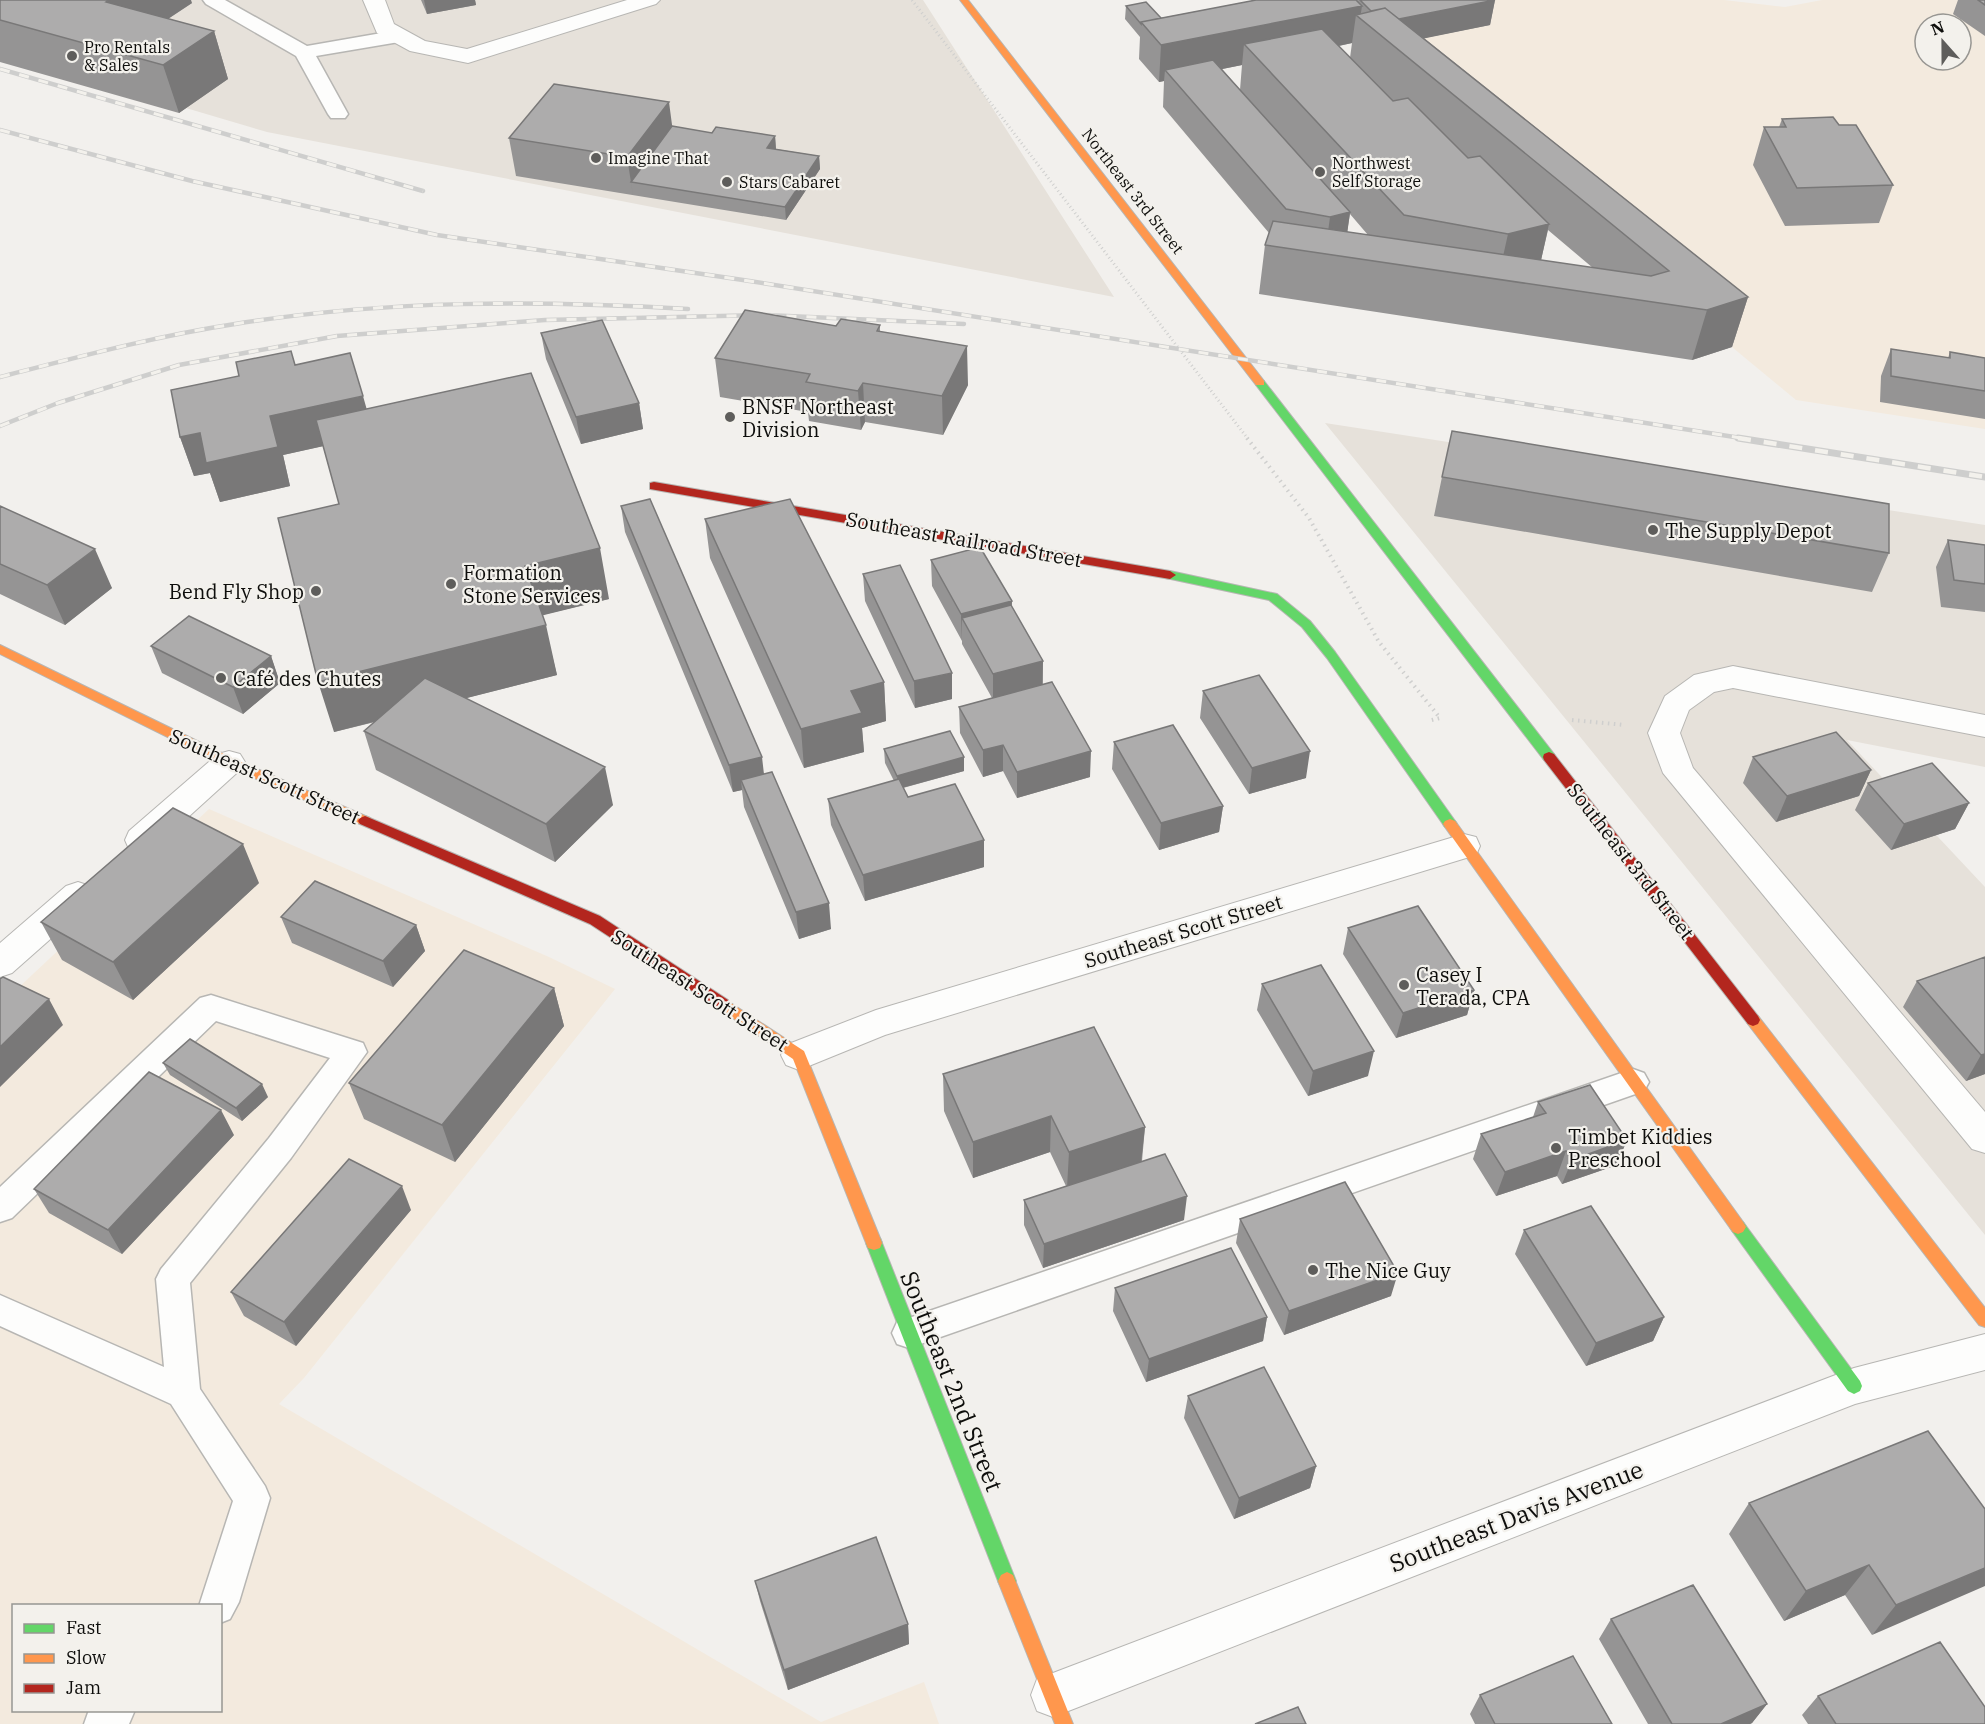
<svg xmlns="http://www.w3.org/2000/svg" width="1985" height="1724" font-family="'IBM Plex Serif',serif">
<rect width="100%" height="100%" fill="#f2f0ed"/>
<path fill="#e6e1da" d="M0 0H923L1114 297 267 132 0 53Z
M1325 423 1985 525V767L1847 740 1985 887V1235Z"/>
<path fill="#f3eade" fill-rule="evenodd" d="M1402 0H1724L1785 7 1822 0H1985V429L1796 400 1329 14ZM1925 24H1961V60H1925Z
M209 809 549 957 615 989 304 1378 279 1404 821 1722 924 1682 939 1724H0V1005ZM14 1606H220V1710H14Z"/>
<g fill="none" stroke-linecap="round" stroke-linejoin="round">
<g stroke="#b7b6b3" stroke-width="3">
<path id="lane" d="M203 0H225L307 46 399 30 406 32 408 36 406 40 399 42 316 56 348 114 345 118H331L328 114 296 56 206 4Z
M211 995 363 1043 367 1052 291 1158 190 1283 200 1389 265 1486 270 1498 239 1602 230 1619 220 1623V1606H199L233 1501 171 1404 0 1326V1295L164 1367 156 1279 161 1269 269 1138 330 1058 216 1021 12 1218 0 1222V1187L200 998Z
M1633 1069 1644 1073 1649 1082 1644 1091 909 1348 897 1344 892 1333 897 1322 909 1318Z
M89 1710H135L129 1724H84Z"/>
</g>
<g stroke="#b7b6b3" stroke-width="2">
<path id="street" d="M363 0H385L394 24 425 41 467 49 627 0H660L656 4 468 63 410 51 377 33Z
M1733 666 1985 715V737L1733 688 1714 692 1689 710 1680 733 1693 768 1985 1112V1153L1972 1149 1663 773 1648 733 1665 696 1694 675Z
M229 751 240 754 245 762 240 770 153 849 141 852 129 849 125 840 129 831 218 754Z
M1464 834 1476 837 1480 846 1476 855 885 1035 799 1070 786 1065 781 1055 786 1045 876 1010Z
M78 882 90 886 95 895 90 904 12 973 0 977V943L66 886Z
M1985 1334V1370L1855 1404 1053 1717 1037 1711 1031 1695 1037 1679 1053 1673 1854 1368Z"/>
</g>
<g stroke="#b7b6b3" stroke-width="2">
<path id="fast" d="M1260 380 1264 381 1554 754 1555 757 1554 760H1544L1256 385V381Z
M1170 571 1277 594 1310 621 1335 652 1455 821 1457 824 1455 827H1445L1327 658 1302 627 1269 600 1166 578 1164 575Z
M1738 1220 1743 1222 1860 1381 1862 1386 1860 1391 1854 1394 1848 1391 1733 1232 1730 1227 1733 1222Z
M874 1236 880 1238 882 1243 1016 1581 1013 1587 1007 1590 1001 1587 998 1581 866 1243 868 1238Z"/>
</g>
<g stroke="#b7b6b3" stroke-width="2">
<path id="slow" d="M960 0H968L1264 381V385H1256Z
M0 645 234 759 370 818 372 821 370 824H360L224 765 0 654Z
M1450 819 1455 821 1743 1222 1746 1227 1743 1232 1738 1234 1733 1232 1445 827 1443 824 1445 821Z
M723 998 804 1051 882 1243 880 1248 874 1250 868 1248 866 1243 793 1059 718 1008 716 1004 718 1000Z
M1753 1014 1758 1016 1985 1308V1327L1979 1325 1748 1024 1746 1020 1748 1016Z
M1007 1572 1013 1575 1073 1724H1055L998 1581 1001 1575Z"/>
</g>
<g stroke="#b7b6b3" stroke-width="2">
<path id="jam" d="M654 482 1170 571 1176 575 1170 579 650 489V483Z
M1549 752 1554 754 1758 1016 1760 1020 1758 1024 1753 1026 1748 1024 1544 760 1543 757 1544 754Z
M365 816 600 916 728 1000 730 1004 728 1008H718L590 924 360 824 358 821 360 818Z"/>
</g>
<path stroke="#cfcfce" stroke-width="3" stroke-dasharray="1 3" stroke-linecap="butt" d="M912 0 1248 439"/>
<path stroke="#cfcfce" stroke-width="4" stroke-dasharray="1.5 4.5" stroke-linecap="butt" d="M1247 438 1309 518 1379 642 1440 718 1428 721
M1572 720 1625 725"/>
<use href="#lane" fill="#fdfdfc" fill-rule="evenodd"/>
<use href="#street" fill="#fdfdfc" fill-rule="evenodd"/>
<use href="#fast" fill="#63d668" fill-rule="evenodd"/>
<use href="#slow" fill="#ff974d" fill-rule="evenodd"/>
<use href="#jam" fill="#b3261e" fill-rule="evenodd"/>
<g stroke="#cececd" stroke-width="4.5">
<path id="rail-far1" d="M0 69 423 191
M0 130 192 181 437 235 743 280 1747 439
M0 377C78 357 156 336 235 324 385 300 536 300 688 309
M0 426 58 403 179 365 337 336 545 320 766 315 964 324"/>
</g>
<g stroke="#cececd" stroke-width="7">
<path id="rail" d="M1738 438 1985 477"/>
</g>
<use href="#rail-far1" stroke="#f3f1ec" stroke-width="3" stroke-dasharray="10" stroke-linecap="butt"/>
<use href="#rail" stroke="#f3f1ec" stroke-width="4.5" stroke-dasharray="13" stroke-linecap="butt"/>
</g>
<path fill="#959494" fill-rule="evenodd" d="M0 0 192 3 168 19 214 31 228 79 179 113 0 62Z
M421 0H475L476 5 427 14Z
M1256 0H1495L1490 25 1424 38 1748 297 1732 347 1692 360 1259 294 1265 245 1269 233 1163 107 1164 81 1159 82 1139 59 1140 37 1125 19 1126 6 1161 18ZM1352 43 1350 58 1339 46ZM1242 65 1240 90 1222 69ZM1350 214 1368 235 1347 232ZM1548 230 1593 268 1541 260Z
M1958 0H1985V36L1953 14Z
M1782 119 1839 125 1893 185 1879 223 1785 226 1753 165 1764 127H1779Z
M672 127 712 133 775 136 776 149 819 156 820 169 786 220 516 176 509 138Z
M880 325V331L968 385 943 435 865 422 861 430 809 421 808 412 720 397 715 358 836 326Z
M541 333 639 403 643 429 581 444 546 359Z
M1891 349 1948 358 1950 352 1985 358V419L1880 402 1881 376Z
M296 364 366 409 609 599 542 615 557 675 466 698 613 805 555 862 376 770 364 731 375 722 334 732 339 504 323 446 283 455 290 486 220 502 210 473 194 476 180 437Z
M1442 477 1889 553 1872 592 1434 516Z
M0 506 112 588 65 625 0 594Z
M621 506 764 774 831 929 799 939 744 807 742 790 733 792 625 532Z
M705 519 884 682 886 721 862 728 864 752 804 768 710 558Z
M1948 540 1985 545V612L1941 607 1936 567Z
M931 560 1012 601 1011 606 1043 661V684L1090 777 1017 798 1003 771 983 777 960 733 959 707 992 698 962 644V641L932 586Z
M863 574 952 699 915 708 865 601Z
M151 646 271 656 280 683 243 714 162 673Z
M1203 691 1306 778 1249 794 1200 718Z
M1114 742 1223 806 1219 832 1159 850 1112 769Z
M884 749 964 757V771L903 788 908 797 984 867 865 901 831 825 828 799 894 781 885 763Z
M1753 757 1871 770 1859 796 1776 822 1743 783Z
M1868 783 1969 803 1955 829 1891 850 1855 810Z
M259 883 133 1000 62 960 41 922Z
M281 917 416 925 425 951 393 987 292 943Z
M1348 928 1474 990 1467 1015 1396 1038 1343 954Z
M1985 957V1074L1966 1081 1903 1007 1917 981Z
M1262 984 1368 1076 1308 1096 1257 1010Z
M554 988 564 1026 455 1162 364 1119 349 1083Z
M163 1063 268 1097 242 1121 170 1075Z
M943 1074 1145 1127 1142 1161 1184 1220 1043 1268 1024 1225V1200L1066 1186 1050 1152 973 1178 944 1111Z
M1538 1102 1617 1165 1562 1184 1557 1176 1496 1196 1473 1159 1481 1134 1533 1117Z
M234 1135 122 1254 49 1213 34 1189Z
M411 1210 296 1346 244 1316 231 1292Z
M1240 1219 1391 1296 1284 1335 1236 1243Z
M1524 1230 1664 1317 1653 1341 1586 1366 1515 1254Z
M1115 1288 1267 1317 1263 1341 1146 1382 1113 1311Z
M1188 1396 1316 1466 1310 1488 1234 1519 1184 1418Z
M1749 1503 1985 1509 1872 1635 1845 1595 1784 1621 1729 1534Z
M755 1581 908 1624 909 1644 788 1690 760 1601Z
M1611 1619 1767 1704 1752 1723 1750 1724H1648L1599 1639Z
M1480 1695 1612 1724H1475L1470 1714Z
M1818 1696 1985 1724H1808L1802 1715Z"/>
<path fill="#797878" d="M109 0H191L192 3 122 49 106 2Z
M424 0H475L476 5 427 14Z
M1495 0 1490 25 1392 45 1383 22Z
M1362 6 1360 19 1356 15 1352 43 1261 62 1244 44 1242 65 1173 79 1165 70 1164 81 1159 82 1161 45Z
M214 31 228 79 179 113 163 65Z
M669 102 674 140 631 182 633 195 627 157Z
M775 136 776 150 767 148Z
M819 156 820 169 786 220 785 207Z
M1350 212 1345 250 1325 254 1330 217Z
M1549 224 1538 274 1498 279 1508 234Z
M1748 297 1732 347 1692 360 1707 310Z
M967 346 968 385 943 435 942 396Z
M863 383 865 422 861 430 858 391Z
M363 396 374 435 283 455 290 486 220 502 210 473 194 476 180 437 270 416Z
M639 403 643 429 581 444 576 417Z
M600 548 609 599 536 617 525 566Z
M95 549 112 588 65 625 47 585Z
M1012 601 1011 628 962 618V641L961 614Z
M546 625 557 675 334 732 318 682Z
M271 656 280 683 243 714 233 687Z
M1043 661 1042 687 993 701V674Z
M952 673V699L915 708 914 681Z
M884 682 886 721 862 728 864 752 804 768 801 729 851 691Z
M1003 745V771L983 777V750Z
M1091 751 1090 777 1017 798V772Z
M1310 751 1306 778 1249 794 1252 768Z
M762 757 765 783 741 780 742 790 733 792 729 765Z
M964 757V771L898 789 897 776Z
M605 767 613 805 555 862 546 824Z
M1871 770 1859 796 1776 822 1787 796Z
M1969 803 1955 829 1891 850 1904 824Z
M1223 806 1219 832 1159 850 1161 823Z
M984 840V867L865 901 863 875Z
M243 844 259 883 133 1000 113 962Z
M829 903 831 929 799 939 796 912Z
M416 925 425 951 393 987 383 961Z
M554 988 564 1026 455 1162 442 1125Z
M1474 990 1467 1015 1396 1038 1403 1013Z
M49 999 63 1025 0 1087V1047Z
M1374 1051 1368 1076 1308 1096 1313 1071Z
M1985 1054V1074L1966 1081 1981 1055Z
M262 1084 268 1097 242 1121 236 1108Z
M221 1110 234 1135 122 1254 108 1230Z
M1051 1116 1050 1152 973 1178V1142Z
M1145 1127 1141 1163 1067 1188 1069 1152Z
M1627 1140 1617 1165 1562 1184 1572 1160Z
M1566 1151 1557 1176 1496 1196 1505 1172Z
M402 1186 411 1210 296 1346 284 1322Z
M1187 1196 1184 1220 1043 1268 1044 1244Z
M1398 1273 1391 1296 1284 1335 1289 1311Z
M1267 1317 1263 1341 1146 1382 1149 1359Z
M1664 1317 1653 1341 1586 1366 1596 1343Z
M1316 1466 1310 1488 1234 1519 1239 1498Z
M1869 1565 1845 1595 1784 1621 1806 1591Z
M1985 1568V1586L1872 1635 1896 1605Z
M908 1624 909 1644 788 1690 784 1670Z
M1767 1704 1752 1723 1750 1724H1721Z"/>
<path fill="#adacac" stroke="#797878" stroke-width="1.5" d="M0 0H109L106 2 214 31 163 65 0 20Z
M1256 0H1356L1362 6 1161 45 1141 22Z
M1360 0H1495L1399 19 1385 8 1371 11Z
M1978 0H1985V5Z
M1146 2 1161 18 1141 22V24L1126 6Z
M1385 8 1748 297 1707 310 1265 245 1273 221 1651 276 1669 271 1356 15Z
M1322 29 1393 101 1408 98 1468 158 1480 156 1549 224 1508 234 1404 215 1244 44Z
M1213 60 1350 212 1330 217 1286 209 1165 70Z
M554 84 669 102 627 157 509 138Z
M1833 117 1839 125H1856L1893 185 1797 188 1764 127H1786L1782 119Z
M672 126 712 133 716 127 775 136 767 148 819 156 785 207 631 182Z
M745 310 836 326 841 319 880 325 877 331 967 346 942 396 863 383 858 391 806 382 810 374 715 358Z
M602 320 639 403 576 417 541 333Z
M1891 349 1950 358V352L1985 358V391L1891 376Z
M291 351 295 365 350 353 363 396 270 416 278 447 206 463 200 433 180 437 171 390 239 376 236 362Z
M531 373 600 548 525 566 546 625 318 682 278 518 339 504 316 420Z
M1452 431 1889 504V553L1442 477Z
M650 499 762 757 729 765 621 506Z
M790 499 884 682 851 691 862 713 801 729 705 519Z
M0 506 95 549 47 585 0 564Z
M1948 540 1985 545V584L1954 580Z
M980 547 1012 601 961 614 931 560Z
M900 565 952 673 914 681 863 574Z
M1011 605 1043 661 993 674 962 618Z
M189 616 271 656 233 687 151 646Z
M1259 675 1310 751 1252 768 1203 691Z
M425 678 605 767 546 824 364 731Z
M1052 682 1091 751 1017 772 1003 745 983 750 959 707Z
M1173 725 1223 806 1161 823 1114 742Z
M950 731 964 757 897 776 884 749Z
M1836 732 1871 770 1787 796 1753 757Z
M1932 763 1969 803 1904 824 1868 783Z
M772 772 829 903 796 912 741 780Z
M899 779 908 797 955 784 984 840 863 875 828 799Z
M173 808 243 844 113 962 41 922Z
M315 881 416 925 383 961 281 917Z
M1418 906 1474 990 1403 1013 1348 928Z
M464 950 554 988 442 1125 349 1083Z
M1985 957V1054L1981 1055 1917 981Z
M1321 965 1374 1051 1313 1071 1262 984Z
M3 977 49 999 0 1047V979Z
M1094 1027 1145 1127 1069 1152 1051 1116 973 1142 943 1074Z
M190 1039 262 1084 236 1108 163 1063Z
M149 1072 221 1110 108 1230 34 1189Z
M1590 1085 1627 1140 1572 1160 1566 1151 1505 1172 1481 1134 1546 1113 1538 1102Z
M1165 1154 1187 1196 1044 1244 1024 1200Z
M349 1159 402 1186 284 1322 231 1292Z
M1345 1182 1398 1273 1289 1311 1240 1219Z
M1591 1206 1664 1317 1596 1343 1524 1230Z
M1231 1248 1267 1317 1149 1359 1115 1288Z
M1264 1367 1316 1466 1239 1498 1188 1396Z
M1928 1431 1985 1509V1568L1896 1605 1869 1565 1806 1591 1749 1503Z
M876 1537 908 1624 784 1670 755 1581Z
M1693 1585 1767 1704 1721 1724H1672L1611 1619Z
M1940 1642 1985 1707V1724H1836L1818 1696Z
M1573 1656 1612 1724H1495L1480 1695Z
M1298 1707 1306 1724H1255Z"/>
<g fill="#5e5d5b" stroke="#f3f1ec" stroke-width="2">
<circle cx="72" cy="56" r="6"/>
<circle cx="596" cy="158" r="6"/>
<circle cx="1320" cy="172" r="6"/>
<circle cx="727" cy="182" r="6"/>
<circle cx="730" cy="417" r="6"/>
<circle cx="1653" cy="530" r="6"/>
<circle cx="451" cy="584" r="6"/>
<circle cx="316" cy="591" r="6"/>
<circle cx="221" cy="678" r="6"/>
<circle cx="1404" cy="985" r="6"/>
<circle cx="1556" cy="1148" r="6"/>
<circle cx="1313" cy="1270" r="6"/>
</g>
<g text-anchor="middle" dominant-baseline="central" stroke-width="4.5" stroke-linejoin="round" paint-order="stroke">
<g font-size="16" fill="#0e0e0c" stroke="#f3f1ec" text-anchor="start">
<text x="84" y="47">Pro Rentals<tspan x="84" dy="18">&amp; Sales</tspan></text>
<text x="608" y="158">Imagine That</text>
<text x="1332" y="163">Northwest<tspan x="1332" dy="18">Self Storage</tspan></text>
<text x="739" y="182">Stars Cabaret</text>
</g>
<g font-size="16" fill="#0e0e0c" stroke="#f3f1ec">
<text transform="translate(1133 191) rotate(52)">Northeast 3rd Street</text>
</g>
<g font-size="20" fill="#0e0e0c" stroke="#f3f1ec" text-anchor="start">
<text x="742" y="406">BNSF Northeast<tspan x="742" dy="23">Division</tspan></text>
<text x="1665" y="530">The Supply Depot</text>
<text x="463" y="572">Formation<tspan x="463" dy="23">Stone Services</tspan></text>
<text x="304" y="591" text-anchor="end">Bend Fly Shop</text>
<text x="233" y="678">Café des Chutes</text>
<text x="1416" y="974">Casey I<tspan x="1416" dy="23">Terada, CPA</tspan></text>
<text x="1568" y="1136">Timbet Kiddies<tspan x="1568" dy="23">Preschool</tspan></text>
<text x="1325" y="1270">The Nice Guy</text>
</g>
<g font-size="20" fill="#0e0e0c" stroke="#f3f1ec">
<text transform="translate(964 539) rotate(10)">Southeast Railroad Street</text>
<text transform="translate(265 776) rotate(24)">Southeast Scott Street</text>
<text transform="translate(1631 861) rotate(52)">Southeast 3rd Street</text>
<text transform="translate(1183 931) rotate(-17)">Southeast Scott Street</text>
<text transform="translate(700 990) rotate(33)">Southeast Scott Street</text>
</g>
<g font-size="24" fill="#0e0e0c" stroke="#f3f1ec">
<text transform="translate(952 1381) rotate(68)">Southeast 2nd Street</text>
<text transform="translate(1516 1516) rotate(-21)">Southeast Davis Avenue</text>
</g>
</g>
<rect x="12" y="1604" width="210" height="108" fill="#f3f1ec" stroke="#979692" stroke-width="1.5"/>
<rect x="24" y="1624" width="30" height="9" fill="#63d668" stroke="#979692" stroke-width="1.5"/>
<text x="66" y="1634" font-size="18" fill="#0e0e0c">Fast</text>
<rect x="24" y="1654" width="30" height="9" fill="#ff974d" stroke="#979692" stroke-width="1.5"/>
<text x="66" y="1664" font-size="18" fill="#0e0e0c">Slow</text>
<rect x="24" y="1684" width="30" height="9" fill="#b3261e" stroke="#979692" stroke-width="1.5"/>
<text x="66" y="1694" font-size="18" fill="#0e0e0c">Jam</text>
<g transform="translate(1943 42) rotate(339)"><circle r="28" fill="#f3f1ec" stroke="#979692" stroke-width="1.5"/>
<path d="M0-4.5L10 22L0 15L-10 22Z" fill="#5e5d5b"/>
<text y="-9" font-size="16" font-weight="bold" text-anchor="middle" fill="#0e0e0c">N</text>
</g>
</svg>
